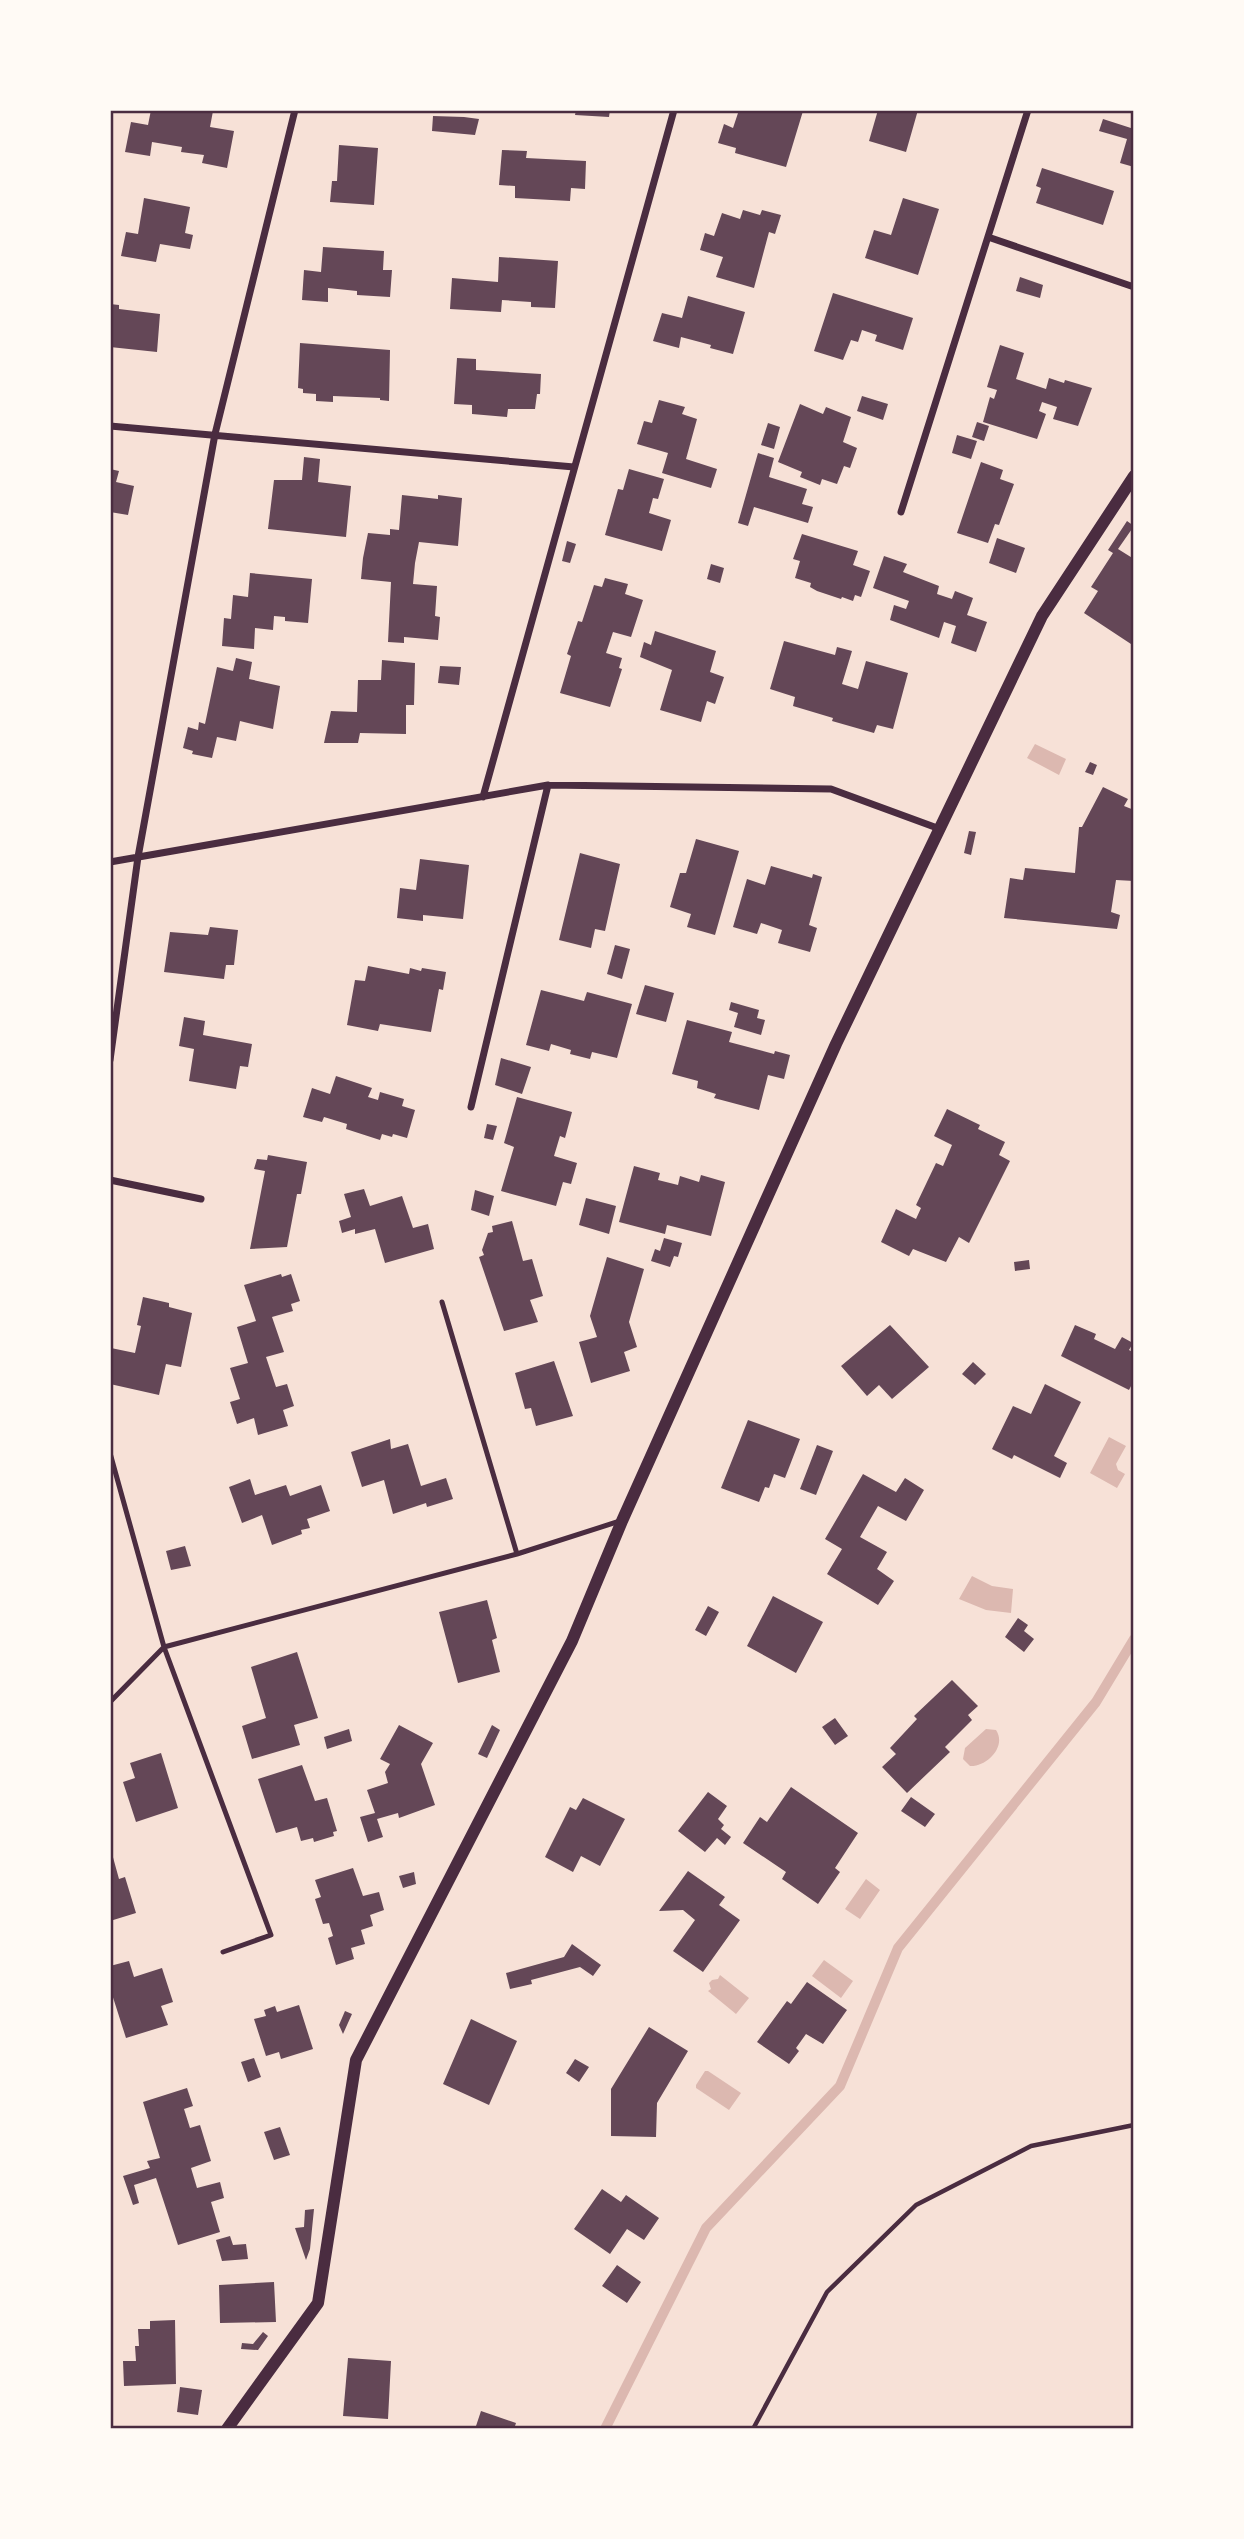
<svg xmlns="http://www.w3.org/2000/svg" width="1244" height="2539" font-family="'Public Sans',sans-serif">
<rect width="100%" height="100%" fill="#f7e1d7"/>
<path fill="#dcb8b0" d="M1035 744 1066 759 1059 775 1027 758Z
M1109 1437 1126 1446 1116 1464 1118 1470 1125 1474 1117 1488 1090 1473Z
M972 1576 992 1586 1013 1589 1011 1613 986 1610 959 1599Z
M986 1729 996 1730C1007 1746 987 1767 970 1766L963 1759 965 1748Z
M866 1879 880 1890 860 1919 845 1909Z
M824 1960 853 1981 841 1998 812 1976Z
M720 1975 749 1998 736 2014 708 1991 711 1989 709 1983 712 1980 718 1979Z
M705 2071H708L741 2093 729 2110 696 2088V2085Z"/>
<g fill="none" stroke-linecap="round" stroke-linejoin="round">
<path stroke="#dcb8b0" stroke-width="10" d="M605 2429 706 2228 840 2086 898 1948 1096 1702 1134 1639"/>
</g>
<path fill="#644757" d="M151 110 213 111 210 127 234 131 227 168 202 163 204 155 181 152 182 147 152 142 150 156 125 152 131 122 148 125Z
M576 110H610L609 117 575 115Z
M739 110 803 111 786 167 735 153 736 148 718 143 724 124 733 128Z
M878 110H918L906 152 869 141Z
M433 116 464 117 479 119 475 135 432 131Z
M1103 119 1134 129V167L1120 163 1127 139 1099 131Z
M339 145 378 148 374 205 330 202 332 181H337Z
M502 150 527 151 526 158 586 161 585 189 571 188 570 201 515 198V186L499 185Z
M1042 168 1114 191 1103 225 1036 203 1041 188 1036 186Z
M144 198 190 207 185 233 193 235 190 249 160 244 156 262 121 256 126 232 138 234Z
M903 198 939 209 918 275 865 258 874 230 891 235Z
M743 210 760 215 762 210 781 215 775 234 769 232 754 288 716 277 723 257 700 250 705 233 714 236 722 213 740 219Z
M323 247 384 251 383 270H392L390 297 357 295V291L328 288V302L302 300 304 270 321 272Z
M499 257 558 261 555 308 531 307V302L502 300 501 312 450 309 452 278 498 282Z
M1020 277 1043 285 1040 298 1016 291Z
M833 293 913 318 903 350 875 341 877 335 862 330 858 342 851 340 843 360 814 351Z
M688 296 745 312 733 354 710 348 711 345 681 337 679 348 653 341 662 313 682 318Z
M110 304 119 305V309L160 314 157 352 110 347Z
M300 343 390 350 389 401 380 400V398L333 396V402L316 401V394L303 393V389L298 388Z
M1000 345 1024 353 1016 379 1046 389 1049 378 1064 383 1065 380 1092 388 1078 426 1053 419 1057 407 1042 402 1039 411 1046 414 1037 439 983 422 990 397 994 399 997 390 987 387Z
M457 358 476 359V370L541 374 540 394H537L535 409H508L507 417 472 414V405L454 404Z
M862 396 888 404 883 420 857 411Z
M659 400 685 407 682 414 697 419 686 459 717 469 711 488 662 473 668 453 637 444 644 421 652 423Z
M800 404 823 414 826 407 851 417 843 442 857 448 850 468 844 466 837 484 822 479 820 485 800 477 802 472 778 462Z
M977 422 989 426 984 441 972 437Z
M768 423 780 427 774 449 761 445Z
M957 435 977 441 971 459 952 453Z
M758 453 774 458 769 477 807 489 802 504 813 507 808 523 754 507 748 526 738 523Z
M304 457 320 459 318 482 351 486 346 537 268 529 274 480H302Z
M981 462 1003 470 1000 479 1014 484 999 525 995 524 988 543 957 533Z
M110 469 119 471 116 482 134 486 128 515 110 512Z
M629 469 664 479 658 499 653 498 649 513 671 520 662 551 605 535 618 489 623 490Z
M402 495 438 499V495L462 498 458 546 419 542 415 563 413 584 437 586 435 616 440 617 438 640 404 637V643L388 642 391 582 361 579 363 558 368 533 390 535V529L399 530Z
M1127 521 1134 526 1118 549 1134 559V646L1084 613 1098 591 1091 587 1113 553 1108 550Z
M802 534 858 551 853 565 870 571 861 597 855 595 853 601 842 597 841 599 817 591 810 587 811 583 795 578 800 561 793 559Z
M997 538 1025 548 1016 573 989 563Z
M567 541 576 544 570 563 562 561Z
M884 556 907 564 903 572 939 586 937 594 952 599 955 591 973 598 967 615 987 622 976 652 951 643 956 626 944 622 939 638 890 620 894 605 906 609 909 601 873 588Z
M711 564 724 568 720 583 707 579Z
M250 573 312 579 308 623 285 621V617L274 616 273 630 255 628 254 649 222 646 224 618 231 619 233 595 248 597Z
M605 578 628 584 625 594 643 600 631 637 613 632 606 653 622 658 619 668 622 669 610 707 560 693 571 656 567 654 578 621 582 622 594 585 602 587Z
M655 631 716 651 710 672 724 677 715 704 707 701 701 722 660 710 672 670 640 657 644 642 651 645Z
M784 641 835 655 837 647 852 651 842 684 858 689 866 661 908 673 893 729 877 725 874 733 832 721 833 718 793 706 795 697 770 689Z
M236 658 252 662 249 679 280 686 273 729 240 721 236 741 217 737 212 758 192 754 193 751 183 748 188 727 198 730 199 722 205 724 217 667 233 671Z
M382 660 415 663 414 705H406V734L360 733 358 743H324L331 711 357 712 358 680H381Z
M440 666 461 667 459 685 438 683Z
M1090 762 1097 765 1093 775 1085 772Z
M1103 787 1128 799 1124 806 1134 810V881L1116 880 1111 912 1120 915 1117 929 1004 918 1010 878 1023 880 1025 868 1075 873 1079 827H1082Z
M969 831 976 832 971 855 964 853Z
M696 839 739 851 715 935 687 927 691 914 670 907 680 873H686Z
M580 853 620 864 605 931 595 929 591 948 559 940Z
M420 859 469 865 463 919 423 915V921L397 918 400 888 416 890Z
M771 866 812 878 813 874 822 877 809 925 817 928 810 952 778 943 782 930 761 923 757 934 733 927 747 879 765 885Z
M210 927 238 930 234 965H226L224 979 164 972 170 932 208 935Z
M615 945 630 949 622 979 607 974Z
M368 966 409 974 410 968 421 971 422 968 446 972 443 990 439 989 431 1032 380 1024 378 1031 347 1025 355 980 365 981Z
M645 985 674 993 666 1022 636 1014Z
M541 990 584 1001 587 992 632 1004 617 1058 592 1052 590 1059 570 1054 571 1050 551 1044 549 1051 526 1045Z
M731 1002 759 1010 757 1018 765 1020 761 1035 734 1027 738 1013 729 1010Z
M184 1017 205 1021 203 1035 252 1044 248 1067 240 1066 236 1089 189 1081 194 1049 179 1046Z
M687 1020 732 1032 729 1042 774 1054 775 1051 790 1055 784 1079 768 1075 759 1110 714 1098 716 1094 697 1088 698 1081 672 1074Z
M501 1058 531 1067 522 1094 495 1085Z
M336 1076 372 1088 368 1097 378 1100 380 1092 404 1099 402 1106 415 1110 407 1138 393 1134 392 1137 382 1134 380 1140 346 1129 347 1124 324 1117 322 1122 303 1117 312 1088 330 1094Z
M517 1097 572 1112 565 1138 560 1136 554 1156 577 1163 571 1184 563 1182 556 1206 501 1191 514 1147 504 1143Z
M947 1109 980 1125 978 1129 1005 1142 999 1155 1010 1161 969 1243 959 1237 946 1262 913 1249 909 1256 881 1242 896 1209 916 1219 921 1208 916 1205 936 1163 943 1166 952 1145 934 1136Z
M487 1124 497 1126 493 1140 484 1138Z
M268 1155 307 1162 301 1194H297L287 1247 250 1249 265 1171 254 1169 257 1159 267 1160Z
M634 1166 660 1173 658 1180 678 1185 680 1176 699 1182 701 1175 725 1182 711 1236 667 1225 665 1234 619 1222Z
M364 1189 370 1206 402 1196 413 1228 428 1224 434 1249 385 1263 375 1229 355 1234V1229L342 1233 339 1221 351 1217 344 1194Z
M475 1190 494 1196 489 1216 471 1210Z
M586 1198 616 1206 609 1234 579 1225Z
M512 1221 523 1261 532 1259 543 1296 530 1300 538 1322 504 1331 479 1257 484 1255 482 1250 488 1233 493 1232 492 1226Z
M664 1238 682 1243 678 1257 674 1256 670 1267 651 1261 655 1249 660 1251Z
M607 1257 644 1269 629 1322 637 1347 624 1352 630 1371 591 1383 579 1342 597 1337 590 1316Z
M1029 1260 1030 1269 1015 1271 1014 1262Z
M281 1274 282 1277 291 1274 300 1301 291 1304 293 1311 272 1317 284 1352 266 1357 276 1387 287 1384 294 1406 283 1410 288 1426 258 1435 254 1418 237 1424 230 1402 240 1399 230 1368 248 1363 237 1327 256 1321 244 1285Z
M143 1297 169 1303V1307L192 1313 181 1367 166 1364 159 1395 110 1384 111 1348 135 1353 141 1326 137 1325Z
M890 1325 929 1367 892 1399 879 1385 867 1396 841 1366Z
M1075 1325 1096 1334 1094 1339 1115 1349 1122 1337 1133 1343 1129 1350 1134 1353V1380L1129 1390 1061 1356Z
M554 1361 573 1416 536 1426 531 1408 525 1409 515 1373Z
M973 1362 986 1374 975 1385 962 1374Z
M1045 1384 1081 1402 1054 1456 1067 1463 1060 1478 1014 1455 1012 1459 992 1449 1013 1406 1031 1414Z
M748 1420 800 1439 785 1478 774 1474 769 1488 765 1487 759 1502 721 1488Z
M390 1439 391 1449 408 1444 421 1486 446 1478 453 1499 427 1507 426 1503 393 1514 384 1480 362 1487 351 1452Z
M817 1445 833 1451 816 1495 800 1489Z
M863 1474 896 1492 905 1478 924 1490 906 1521 878 1506 860 1537 887 1552 877 1569 894 1581 878 1605 827 1574 842 1549 825 1539Z
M250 1479 255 1495 286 1485 290 1496 321 1485 330 1511 307 1519 310 1528 301 1530 302 1534 272 1545 262 1515 242 1523 229 1487Z
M185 1546 191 1566 171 1570 166 1551Z
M773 1596 823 1622 796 1673 747 1646Z
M487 1600 497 1638 492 1640 500 1672 458 1683 439 1612Z
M708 1606 719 1612 706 1636 695 1630Z
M1018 1618 1028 1625 1024 1631 1034 1639 1024 1652 1005 1637Z
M297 1652 318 1718 294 1725 300 1745 252 1759 242 1726 266 1718 251 1667Z
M952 1680 978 1706 968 1715 972 1720 945 1747 950 1752 907 1793 882 1767 896 1754 890 1748 917 1719 914 1716Z
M835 1718 848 1736 835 1745 822 1727Z
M399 1725 433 1743 421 1764 435 1805 399 1818 398 1813 377 1819 383 1837 368 1842 360 1817 375 1813 367 1790 388 1783 385 1772 390 1764 380 1759Z
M492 1725 500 1730 487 1758 478 1754Z
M349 1729 352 1741 327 1749 324 1737Z
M161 1753 178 1808 136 1822 123 1782 135 1778 130 1763Z
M302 1765 315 1801 327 1798 337 1831 333 1832 334 1836 314 1842 313 1838 301 1841 297 1827 276 1833 258 1779Z
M791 1787 858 1833 835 1868 840 1872 818 1904 782 1879 786 1872 743 1843 760 1817 767 1822Z
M708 1792 727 1806 718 1819 724 1825 721 1829 731 1837 725 1845 717 1838 705 1852 678 1831Z
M911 1797 935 1814 925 1827 901 1811Z
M583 1798 625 1819 600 1866 581 1856 573 1872 545 1857 570 1807 576 1810Z
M111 1850 119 1879 125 1877 136 1913 110 1921Z
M353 1868 363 1896 379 1892 384 1910 370 1915 373 1926 361 1930 365 1944 351 1948 354 1959 336 1965 328 1938 333 1936 329 1923 323 1924 315 1899 321 1897 315 1880Z
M688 1871 725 1897 719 1905 740 1920 703 1972 673 1951 695 1920 683 1910 659 1911Z
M414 1872 416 1884 403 1888 399 1876Z
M572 1944 601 1965 593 1976 580 1967 531 1980 532 1984 510 1989 506 1973 564 1957Z
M129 1961 134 1977 162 1968 173 2002 161 2006 168 2025 126 2038 110 1988V1966Z
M807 1982 847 2010 823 2044 806 2034 796 2048 799 2051 789 2064 757 2042 787 2001 791 2004Z
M299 2005 313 2049 281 2059 279 2052 266 2056 254 2019 266 2016 264 2010 275 2006 277 2012Z
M345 2011 352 2014 343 2034 339 2025Z
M471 2019 517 2041 489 2105 443 2084Z
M649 2027 688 2051 657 2103 656 2137 611 2136V2089Z
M254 2058 261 2077 248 2082 241 2062Z
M575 2059 589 2067 579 2082 566 2073Z
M187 2088 193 2106 184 2109 190 2128 200 2125 211 2161 191 2168 197 2188 220 2182 224 2198 211 2202 220 2232 178 2245 156 2178 134 2185 139 2203 133 2205 123 2176 150 2168 147 2161 160 2158 143 2102Z
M280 2127 290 2155 274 2160 264 2132Z
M602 2189 621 2202 626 2195 659 2218 644 2240 627 2229 610 2254 574 2229Z
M314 2209 310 2249 306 2260 295 2228 304 2227 305 2210Z
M230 2236 233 2245 246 2244 248 2259 222 2261 216 2240Z
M617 2265 641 2282 627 2303 602 2286Z
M274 2282 276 2322 220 2323 219 2285Z
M175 2320 176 2384 124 2386 123 2361H136L135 2346H139L138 2329H150V2321Z
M263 2332 268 2336 258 2350 241 2349 242 2343 253 2344Z
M348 2358 391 2361 388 2419 343 2416Z
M180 2387 202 2390 198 2415 177 2412Z
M481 2411 516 2423 514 2429H475Z"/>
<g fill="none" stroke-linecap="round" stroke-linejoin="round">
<path stroke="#4a2c40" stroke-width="4.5" d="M753 2429 827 2292 916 2205 1031 2146 1134 2125"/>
<path stroke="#4a2c40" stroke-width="5" d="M442 1302 517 1554
M110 1453 164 1647 271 1935 223 1952
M110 1702 164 1647 517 1554 620 1521"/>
<path stroke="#4a2c40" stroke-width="7" d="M988 237 1134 287
M110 426 574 467
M901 512 1028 110
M483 797 674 110
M110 862 548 785 831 789 940 829
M110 1060 138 857 215 434 295 110
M471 1107 548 785
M110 1180 201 1199"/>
<path stroke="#4a2c40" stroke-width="12" d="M227 2429 318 2303 356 2060 572 1641 622 1521 836 1044 1042 616 1134 476"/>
</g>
<rect width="1244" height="2539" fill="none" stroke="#fffaf5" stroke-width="224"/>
<rect x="112" y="112" width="1020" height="2315" fill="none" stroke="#4a2c40" stroke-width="2.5"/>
</svg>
